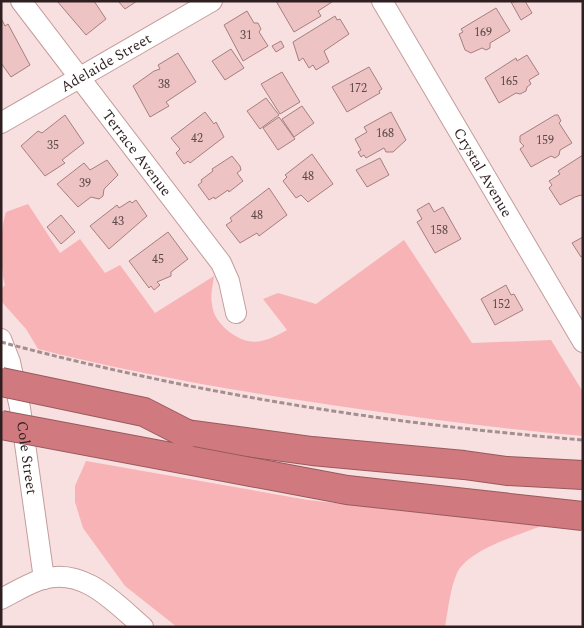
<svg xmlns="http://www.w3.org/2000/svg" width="584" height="628" font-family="Spectral,serif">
<rect width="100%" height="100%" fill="#f9e0e0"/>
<path fill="#f7b3b5" d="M28 204 60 253 80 239 105 273 120 265 155 313 214 276C213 285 210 295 212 304 213 315 219 323 227 330 249 348 264 343 287 330L263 299 278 293 316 304 404 240 472 343 551 340 583 392V436C512 430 443 421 373 411 260 395 149 377 38 349L26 329 1 301V289L5 285C0 268 0 229 6 212Z
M86 461 308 500 541 526C517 536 469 549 457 573 450 589 448 610 445 627H177L125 586 83 528 75 502V486Z"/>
<path fill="#edc3c4" stroke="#a57f80" d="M57 1H94L106 19 86 35Z
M118 1H137L125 9Z
M276 1H332V2L318 11 321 16 294 32Z
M525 1 532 13 521 20 511 2Z
M496 8 510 31 490 43V48L486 50 482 48 471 53 465 50 459 34 463 32 461 29Z
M247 11 254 23H258L261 29 259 32 268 46 243 61 224 25Z
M335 16 337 20 340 19 349 34 324 51 329 62 316 70 313 65 309 68 303 58 299 61 293 42Z
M1 18 5 26 8 24 30 65 11 77 1 63Z
M281 41 284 47 276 52 272 46Z
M231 49 244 68 225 80 212 61Z
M178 53 196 82 166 102 169 106 150 117 133 86 154 71 160 69 158 65Z
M527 55 539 74 529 80 531 84 527 87 526 91 520 94 516 93 499 103 485 78 516 58 517 61Z
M369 67 382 89 379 91 380 93 347 112 332 87Z
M282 72 300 102 280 114 261 84Z
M266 98 279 115 260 129 247 111Z
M302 106 314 123 294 137 282 119Z
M205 112 214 124 216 122 224 137 190 163 188 161 184 164 176 153 180 149 171 138Z
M391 112 406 140 393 152H386L384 148 366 158 364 155 361 157 358 152 361 150 355 139 367 132 364 127Z
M65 115 84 143 62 160 65 163 45 176 21 146 38 131 42 133Z
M555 115H558L561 121 559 123 572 143 560 150 559 155 555 158 551 156 531 167 520 149 524 146 520 142V136Z
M279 117 295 139 278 150 263 128Z
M312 154 333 184 308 202 301 195 296 198 283 181 287 177 285 175Z
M583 155V197L581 195 575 197 560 205 549 188 552 185 549 181 560 174 558 171Z
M232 156 240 166 241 170 237 173 243 181 229 192 228 190 215 199 214 197 209 200 198 185 202 182 201 180 213 171 212 169Z
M380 158 389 175 367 187 356 170Z
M107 160 118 175 104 189 103 196 99 199 91 197 78 207 57 184 84 163 90 170Z
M269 188 287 215 259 236 257 233 240 243 226 225 232 221 230 218Z
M136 200 147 216 109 249 90 226 117 205 119 208 130 201 132 203Z
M429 203 434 212 443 207 461 239 435 253 417 222 422 219 417 210Z
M61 215 75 232 61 244 47 227Z
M168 232 188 259 171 272V276L157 282 160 285 154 290 151 286 149 288 129 261Z
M583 237V256L581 257 572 243Z
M506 285 511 295 514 294 523 310 495 325 481 299Z"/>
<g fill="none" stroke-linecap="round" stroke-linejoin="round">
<g stroke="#c39c9d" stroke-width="22">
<g id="minor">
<path id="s1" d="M21 1 221 263 229 281 236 313"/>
<path id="s2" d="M382 1 583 342"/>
<path id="s3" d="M1 123 212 1"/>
<path id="s4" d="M1 339 10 362 20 408 44 579"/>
<path d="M1 599C15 592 29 583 43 579 84 567 115 603 143 627"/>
</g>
</g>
<g stroke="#985a5e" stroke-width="30">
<path id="motorway" d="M187 434 312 451 464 465 507 471 583 475"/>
</g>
<use href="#minor" stroke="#fff" stroke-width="20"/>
<use href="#motorway" stroke="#d07a7f" stroke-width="28"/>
<g stroke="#985a5e" stroke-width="30" stroke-linecap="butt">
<path id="motorway-bridge" d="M1 382 144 412 187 434
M1 425 347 490 583 516"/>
</g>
<path stroke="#a48e8f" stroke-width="3" stroke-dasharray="5 2.5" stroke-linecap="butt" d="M1 342C191 393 387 424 583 440"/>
<use href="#motorway-bridge" stroke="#d07a7f" stroke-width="28"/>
</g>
<g text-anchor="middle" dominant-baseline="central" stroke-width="4" stroke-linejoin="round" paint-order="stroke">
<g font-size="12" fill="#5e4849">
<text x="483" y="32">169</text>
<text x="246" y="35">31</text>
<text x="509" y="81">165</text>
<text x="164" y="84">38</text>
<text x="358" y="88">172</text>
<text x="385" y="133">168</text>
<text x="197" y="138">42</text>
<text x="545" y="140">159</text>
<text x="53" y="145">35</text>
<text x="308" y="176">48</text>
<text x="85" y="183">39</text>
<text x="257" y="215">48</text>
<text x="118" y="221">43</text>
<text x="439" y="230">158</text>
<text x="158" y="259">45</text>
<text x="501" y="304">152</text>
</g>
<g font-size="15" fill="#2f1f20" stroke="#fff">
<text stroke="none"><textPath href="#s3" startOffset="121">Adelaide Street</textPath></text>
<text stroke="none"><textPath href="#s1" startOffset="191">Terrace Avenue</textPath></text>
<text stroke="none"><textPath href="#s2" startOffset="199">Crystal Avenue</textPath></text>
<text stroke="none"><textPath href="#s4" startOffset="122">Cole Street</textPath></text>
</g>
</g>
<rect width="584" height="628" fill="none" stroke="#2f1f20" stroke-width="5"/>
</svg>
